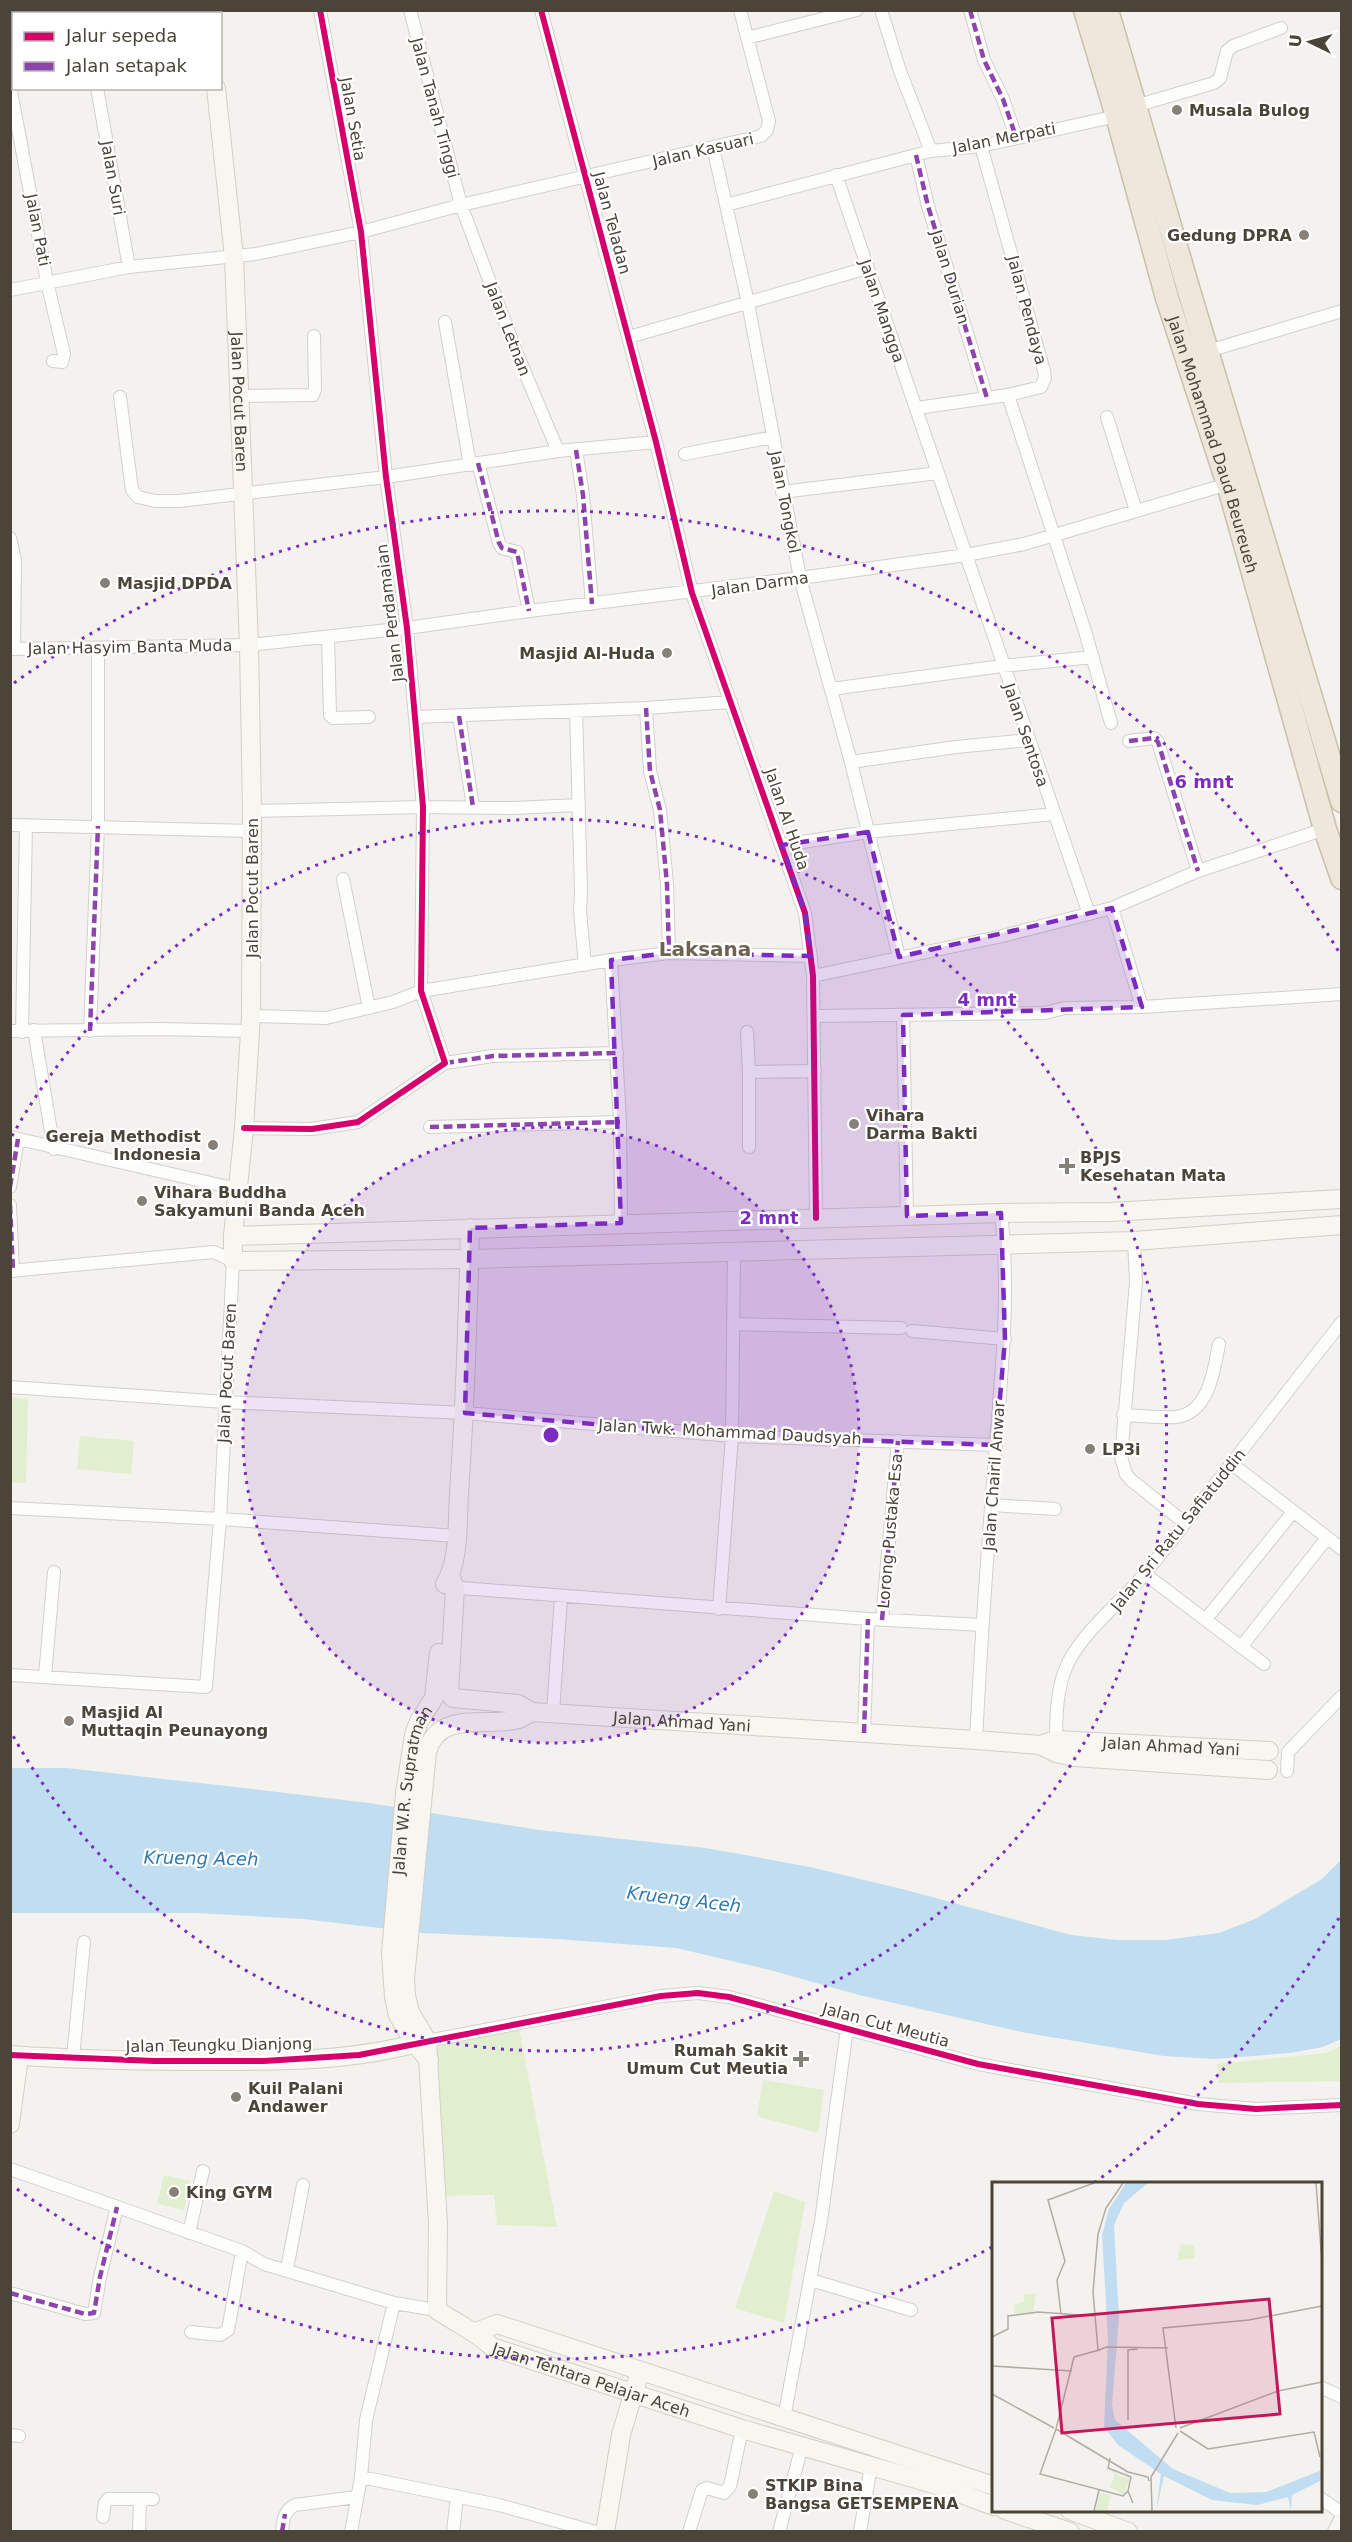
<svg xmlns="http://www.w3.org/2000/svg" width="1352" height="2542" font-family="'DejaVu Sans',sans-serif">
<rect width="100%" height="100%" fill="#f4f2ee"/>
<path fill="#e1eecf" d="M11 1397 28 1399 26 1483 11 1482Z
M80 1436 134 1441 131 1474 77 1469Z
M519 2028 557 2227 497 2225 494 2195 441 2196 437 2050 442 2041Z
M1341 2046V2081L1219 2083 1217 2064 1326 2053Z
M763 2080 824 2090 818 2133 757 2116Z
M164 2175 190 2181 184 2210 157 2204Z
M774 2191 805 2202 784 2323 735 2308Z"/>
<path fill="#c0ddf1" d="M10 1768H67L244 1788 369 1803 539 1830 706 1848 810 1867 906 1890 1071 1935 1117 1940H1165L1219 1933 1255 1919 1322 1879 1341 1860V2039L1323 2047 1290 2053 1214 2059 1164 2056 1021 2032 859 1995 770 1970 676 1948 557 1939 422 1933 303 1919 196 1913H11Z"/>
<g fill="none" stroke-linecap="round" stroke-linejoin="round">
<g stroke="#d2d0cb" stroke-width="14">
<path id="street" d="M83 10V14
M410 10 461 205 515 349 558 451
M541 10 656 442 692 593 805 913 813 976 816 1218
M881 10 900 71 931 151
M970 10 984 60 1003 99 1016 137
M747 38 857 10
M10 86 47 282 64 354 62 362 53 361
M97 88 129 267
M1135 106 1214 83 1220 78 1227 51 1233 46 1281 28
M713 147 748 303 800 578 851 762 899 957
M916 155 928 206 987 398
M836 175 1089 914
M726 205 931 151 981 146 1117 116
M10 290 129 267 256 254 361 232 461 205 761 136 767 130 769 121 740 10
M445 322 470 465
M629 337 867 268
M1208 351 1342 311
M1008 395 1085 631 1111 723
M239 396 313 395 315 389 314 336
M120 397 132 490 138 497 155 501H179L386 477 558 451 656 442
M917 408 1008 395 1041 387 1045 378 1044 371 981 146
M1107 417 1136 511
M576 450 583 495 592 604
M685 454 773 437
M478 463 499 543 502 548 517 552 529 611
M782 492 938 473
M10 538 15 560 14 649
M328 637 330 715 333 718 369 717
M10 649 249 645 407 628 529 611 800 578 966 555 1024 544 1228 484
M831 689 1002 666 1093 657
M646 708 650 771 660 810 667 884 669 953
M576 711 581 891 580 911 585 965
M459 716 473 807
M415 717 646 708 731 702
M1129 741 1154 738 1158 742 1198 871
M851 762 956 747 1028 740
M252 811 423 807 514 808 579 805
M10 825 252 831
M782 845 868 832 1054 814
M343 879 369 1008
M1112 908 1142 1007
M611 960 669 953 811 956
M813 976 998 937 1112 908 1198 871 1325 829
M903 1015 907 1216
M251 1016 326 1018 393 1002 421 991 611 960 620 1122 621 1223
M814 1016 1045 1013 1065 1008 1142 1007 1342 994
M34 1030 54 1149
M10 1031 159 1029 250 1031
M90 1031 98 826V649
M22 1032 26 825
M747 1032 749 1072
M445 1063 493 1056 617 1053
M430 1127 620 1122
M244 1128 312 1129 358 1122 445 1063 421 991 423 807 407 628 386 477 361 232 320 10
M10 1137 237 1189
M749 1147V1072L815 1071
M10 1187 18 1139
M10 1205 13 1271
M1134 1241 1136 1282 1121 1457 1126 1474 1131 1480 1185 1523
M10 1271 214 1252 233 1261 220 1519 206 1687 10 1675
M733 1324 901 1328
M912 1331 1005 1339
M10 1387 225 1402 465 1413 732 1436 996 1445
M1123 1415C1140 1416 1159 1418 1176 1417 1209 1413 1214 1370 1219 1344
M1232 1464 1342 1549
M992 1505 1055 1509
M10 1508 220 1519 456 1536
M1145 1574 1264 1664
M448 1587 868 1619 982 1625
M719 1609 732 1436 734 1250
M1206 1619 1293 1512
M882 1620 898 1441
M1241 1647 1327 1538
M45 1676 54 1572
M553 1712 561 1597
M864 1733 868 1619
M976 1740C981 1641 988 1543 996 1444 1002 1367 1010 1290 1001 1213
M1056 1746C1056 1718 1056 1686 1069 1661 1088 1626 1123 1601 1147 1571 1213 1489 1276 1405 1342 1322
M1287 1771 1288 1752 1342 1696
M427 2041 661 1996 698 1993 729 1997 978 2064 1198 2104 1256 2109 1342 2105
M73 2058 84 1942
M10 2169 242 2251 264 2264 394 2303 437 2310
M189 2233 203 2171
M287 2269 303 2185
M811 2280 911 2310
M10 2293 85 2314 94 2313 100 2277 117 2207
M191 2332 220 2335 228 2330 242 2251
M1320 2387 1342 2397
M784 2418 821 2221 847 2028
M10 2435 19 2436
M361 2477 499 2505 596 2532
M1320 2498 1342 2513
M103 2517 105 2503 108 2499H153
M139 2532 140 2499
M282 2532C283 2520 284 2511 295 2505L356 2497
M351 2532 361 2477 366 2420 394 2303
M453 2532 457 2496
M689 2532 702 2490 707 2488 724 2493 730 2486 742 2429
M779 2532 802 2446
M860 2532 871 2465"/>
</g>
<g stroke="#d3cfc5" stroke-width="20">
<g id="secondary">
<path d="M208 10V14"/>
<path id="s1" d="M216 88 234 257 249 645 252 811 251 1016 244 1128 233 1236V1261L470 1259 1134 1241 1342 1225"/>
<path d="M233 1236 1001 1213 1110 1212 1342 1199"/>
<path id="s2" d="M450 1575 455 1588 449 1692 453 1698 518 1704 532 1712 976 1740 1040 1745 1056 1753 1074 1757 1268 1770"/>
<path d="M445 1584C460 1560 457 1522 459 1494 465 1405 468 1316 470 1228"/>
<path id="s3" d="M532 1712C528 1714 523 1717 519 1719 489 1728 438 1709 427 1752L405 1978 406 1996 410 2012 427 2041 438 2224 437 2310C457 2324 474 2330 492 2347L742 2429 937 2485 994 2506"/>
<path id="s4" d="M1040 1745 1056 1740 1269 1751"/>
<path d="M10 2055C79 2060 147 2061 216 2061 285 2061 357 2061 424 2041"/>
<path id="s5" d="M429 2060 415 2044 398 2015 394 1997 391 1953 405 1793 414 1735 419 1721 434 1698 439 1653"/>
<path d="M10 2124 19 2056"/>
<path d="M476 2332 497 2324 994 2486"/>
<path d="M1005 2510 1070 2532"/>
<path d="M1070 2510 1128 2532"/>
<path d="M605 2532 621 2435 637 2381"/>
<path d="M1337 2532 1342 2522"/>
</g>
</g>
<g stroke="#ccbfa9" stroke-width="25">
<g id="highway">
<path id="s6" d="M1085 10 1117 116 1167 298 1228 484 1325 829 1342 878"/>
<path d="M1107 10 1189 291 1342 801"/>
</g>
</g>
<use href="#street" stroke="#fdfdfc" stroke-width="12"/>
<use href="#secondary" stroke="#f7f6f1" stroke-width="18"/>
<use href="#highway" stroke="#ede8db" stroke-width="22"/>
<path stroke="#8e44ad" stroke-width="4.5" stroke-dasharray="9 4.5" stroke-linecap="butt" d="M970 10 984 60 1003 99 1016 137
M916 155 928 206 987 398
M576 450 583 495 592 604
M478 463 499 543 502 548 517 552 529 611
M646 708 650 771 660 810 667 884 669 953
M459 716 473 807
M1129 741 1154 738 1158 742 1198 871
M90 1031 98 826
M445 1063 493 1056 617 1053
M430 1127 620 1122
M10 1187 18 1139
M10 1205 13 1271
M882 1620 898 1441
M864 1733 868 1619
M10 2293 85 2314 94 2313 100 2277 117 2207
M282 2532 285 2514"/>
<g stroke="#fff" stroke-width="10">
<path id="cycleway" d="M541 10 656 442 692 593 805 913 813 976 816 1218
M244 1128 312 1129 358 1122 445 1063 421 991 423 807 407 628 386 477 361 232 320 10
M10 2055 154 2061H264L359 2055 661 1996 698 1993 729 1997 978 2064 1198 2104 1256 2109 1342 2105"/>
</g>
<use href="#cycleway" stroke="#d6006c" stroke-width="6"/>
</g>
<path fill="#7b2cbf" fill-opacity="0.2" stroke="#7b2cbf" stroke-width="4.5" stroke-dasharray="12 8" stroke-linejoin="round" d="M868 832 899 957 1112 908 1142 1007 903 1015 907 1216 1001 1213 1005 1339 996 1445 732 1436 465 1413 470 1228 621 1223 611 960 669 953 811 956 805 913 782 845Z"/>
<circle cx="551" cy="1435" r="308" fill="#7b2cbf" fill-opacity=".12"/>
<g fill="none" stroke="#7b2cbf" stroke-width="3" stroke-dasharray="3 6">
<circle cx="551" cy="1435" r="308"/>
<path d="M12 1136A616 616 0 1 1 12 1734"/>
<path d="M1339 1918A924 924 0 0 1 1094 2183M992 2247A924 924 0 0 1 14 2187M14 683A924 924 0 0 1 1339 952"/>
</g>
<g fill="#868178" stroke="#fff" stroke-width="2">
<circle cx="1177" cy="110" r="6"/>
<circle cx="1304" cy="235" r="6"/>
<circle cx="105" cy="583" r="6"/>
<circle cx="667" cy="653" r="6"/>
<circle cx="854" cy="1124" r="6"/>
<circle cx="213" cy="1145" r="6"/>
<path d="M1064 1157h6v6h6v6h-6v6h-6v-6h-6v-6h6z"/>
<circle cx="142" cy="1201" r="6"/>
<circle cx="1090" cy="1449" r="6"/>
<circle cx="69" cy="1721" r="6"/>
<path d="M798 2050h6v6h6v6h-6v6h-6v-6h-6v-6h6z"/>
<circle cx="236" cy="2097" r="6"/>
<circle cx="174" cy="2192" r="6"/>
<circle cx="753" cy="2494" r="6"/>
</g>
<g text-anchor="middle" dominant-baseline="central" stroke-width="4.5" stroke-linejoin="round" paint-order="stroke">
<g font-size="16" fill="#4b4439" stroke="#fff">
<text transform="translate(435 108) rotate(75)">Jalan Tanah Tinggi</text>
<text transform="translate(353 119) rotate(80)">Jalan Setia</text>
<text transform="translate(1004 138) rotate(-11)">Jalan Merpati</text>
<text transform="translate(703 150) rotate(-13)">Jalan Kasuari</text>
<text transform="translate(113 178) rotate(80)">Jalan Suri</text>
<text transform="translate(612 223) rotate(75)">Jalan Teladan</text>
<text transform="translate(38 230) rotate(79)">Jalan Pati</text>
<text transform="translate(950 277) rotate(73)">Jalan Durian</text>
<text transform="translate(1027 310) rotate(75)">Jalan Pendaya</text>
<text transform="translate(882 311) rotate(71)">Jalan Mangga</text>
<text transform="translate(508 329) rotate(69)">Jalan Letnan</text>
<text stroke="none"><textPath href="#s1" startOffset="315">Jalan Pocut Baren</textPath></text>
<text stroke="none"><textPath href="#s6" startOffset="453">Jalan Mohammad Daud Beureueh</textPath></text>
<text transform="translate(785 502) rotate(79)">Jalan Tongkol</text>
<text transform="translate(760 584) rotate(-8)">Jalan Darma</text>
<text transform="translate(390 613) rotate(-97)">Jalan Perdamaian</text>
<text transform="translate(130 647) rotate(-1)">Jalan Hasyim Banta Muda</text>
<text transform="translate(1026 735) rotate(71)">Jalan Sentosa</text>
<text transform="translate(787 819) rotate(71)">Jalan Al Huda</text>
<text transform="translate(252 888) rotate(-90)">Jalan Pocut Baren</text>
<text transform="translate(227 1373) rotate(-87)">Jalan Pocut Baren</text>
<text transform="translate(730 1432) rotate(3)">Jalan Twk. Mohammad Daudsyah</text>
<text transform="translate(994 1476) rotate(-86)">Jalan Chairil Anwar</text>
<text transform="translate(1178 1530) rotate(-51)">Jalan Sri Ratu Safiatuddin</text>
<text transform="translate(890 1531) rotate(-85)">Lorong Pustaka Esa</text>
<text stroke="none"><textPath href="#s2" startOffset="357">Jalan Ahmad Yani</textPath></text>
<text stroke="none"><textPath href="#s4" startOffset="132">Jalan Ahmad Yani</textPath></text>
<text stroke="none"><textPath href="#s5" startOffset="282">Jalan W.R. Supratman</textPath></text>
<text transform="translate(886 2025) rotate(15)">Jalan Cut Meutia</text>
<text transform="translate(219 2045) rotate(-1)">Jalan Teungku Dianjong</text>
<text stroke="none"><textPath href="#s3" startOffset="856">Jalan Tentara Pelajar Aceh</textPath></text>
</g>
<g font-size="16" font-weight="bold" fill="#4b4439" stroke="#fff" text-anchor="start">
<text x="1189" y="110">Musala Bulog</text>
<text x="1292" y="235" text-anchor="end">Gedung DPRA</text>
<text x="117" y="583">Masjid DPDA</text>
<text x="655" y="653" text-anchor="end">Masjid Al-Huda</text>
<text x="866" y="1115">Vihara<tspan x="866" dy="18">Darma Bakti</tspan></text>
<text x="201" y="1136" text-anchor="end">Gereja Methodist<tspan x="201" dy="18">Indonesia</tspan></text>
<text x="1080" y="1157">BPJS<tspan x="1080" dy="18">Kesehatan Mata</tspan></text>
<text x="154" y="1192">Vihara Buddha<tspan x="154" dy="18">Sakyamuni Banda Aceh</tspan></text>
<text x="1102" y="1449">LP3i</text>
<text x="81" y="1712">Masjid Al<tspan x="81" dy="18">Muttaqin Peunayong</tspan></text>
<text x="788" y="2050" text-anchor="end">Rumah Sakit<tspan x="788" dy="18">Umum Cut Meutia</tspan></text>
<text x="248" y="2088">Kuil Palani<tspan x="248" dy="18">Andawer</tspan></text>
<text x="186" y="2192">King GYM</text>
<text x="765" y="2485">STKIP Bina<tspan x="765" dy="18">Bangsa GETSEMPENA</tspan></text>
</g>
<g font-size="18" font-style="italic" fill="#2e7ab2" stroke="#fff">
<text transform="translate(201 1858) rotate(1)">Krueng Aceh</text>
<text transform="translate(684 1899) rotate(7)">Krueng Aceh</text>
</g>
<g font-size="20" font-weight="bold" fill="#6e6250" stroke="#fff">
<text x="705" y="949">Laksana</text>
</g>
</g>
<g transform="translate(992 2182)">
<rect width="330" height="330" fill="#f4f2ee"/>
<path d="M189 62 202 63 203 76 185 78ZM32 112H44L41 131 23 132 22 123 32 119ZM116 287 127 292 126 294 138 296 132 313 118 305 123 292ZM108 311 119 313 115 329H103Z" fill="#e1eecf"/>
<path d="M134 1H156L132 21 122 43 127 136 120 223 123 238 181 287 238 311 274 310 330 288V298L300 313 299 329 296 315 265 323 220 318 172 294 164 329 169 292 126 263 112 245 116 157 110 53 117 27Z" fill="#c0ddf1"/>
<path fill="none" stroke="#b0aca6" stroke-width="1.5" d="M324 1 330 81M69 132 65 98 73 79 56 18 102 1M0 155 16 147V134L46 130 102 134M106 168 101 110 106 52 114 26 131 1M105 169 114 165 176 166M82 175 64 247 48 292 131 314 136 309M82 175 107 168M0 184 80 189M0 212 62 246M136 238V168L146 167M184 246 171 146 257 138 330 124M188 246 286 209 330 200M64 247 136 290 156 295 157 299M188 249 216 267 322 250 328 275M118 276 116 286 139 295 136 309 141 321M102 329 107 308M160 329 159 295 186 251"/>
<path fill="#c2185b" fill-opacity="0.15" stroke="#c2185b" stroke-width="3" d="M277 117 288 232 70 251 60 136Z"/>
<rect width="330" height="330" fill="none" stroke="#4b4439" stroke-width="3"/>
</g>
<circle cx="551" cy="1435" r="9" fill="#7b2cbf" stroke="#fff" stroke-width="3"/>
<g font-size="18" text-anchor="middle" font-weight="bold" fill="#7b2cbf" stroke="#fff" stroke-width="4.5" stroke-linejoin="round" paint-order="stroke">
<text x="1204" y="788">6 mnt</text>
<text x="987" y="1006">4 mnt</text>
<text x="769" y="1224">2 mnt</text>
</g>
<rect width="1352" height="2542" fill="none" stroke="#4b4439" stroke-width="24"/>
<rect x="12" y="12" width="210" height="78" fill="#ffffff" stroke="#b7b4b0" stroke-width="1.5"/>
<rect x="24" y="32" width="30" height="9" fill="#d6006c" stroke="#b7b4b0" stroke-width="1.5"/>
<text x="66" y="42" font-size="18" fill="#4b4439">Jalur sepeda</text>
<rect x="24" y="62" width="30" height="9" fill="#8e44ad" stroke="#b7b4b0" stroke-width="1.5"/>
<text x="66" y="72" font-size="18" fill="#4b4439">Jalan setapak</text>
<g transform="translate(1310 42) rotate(275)" stroke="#ffffff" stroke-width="4.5" paint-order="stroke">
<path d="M0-4.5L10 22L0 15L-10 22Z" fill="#4b4439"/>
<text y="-9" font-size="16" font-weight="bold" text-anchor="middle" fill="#4b4439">U</text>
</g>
</svg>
